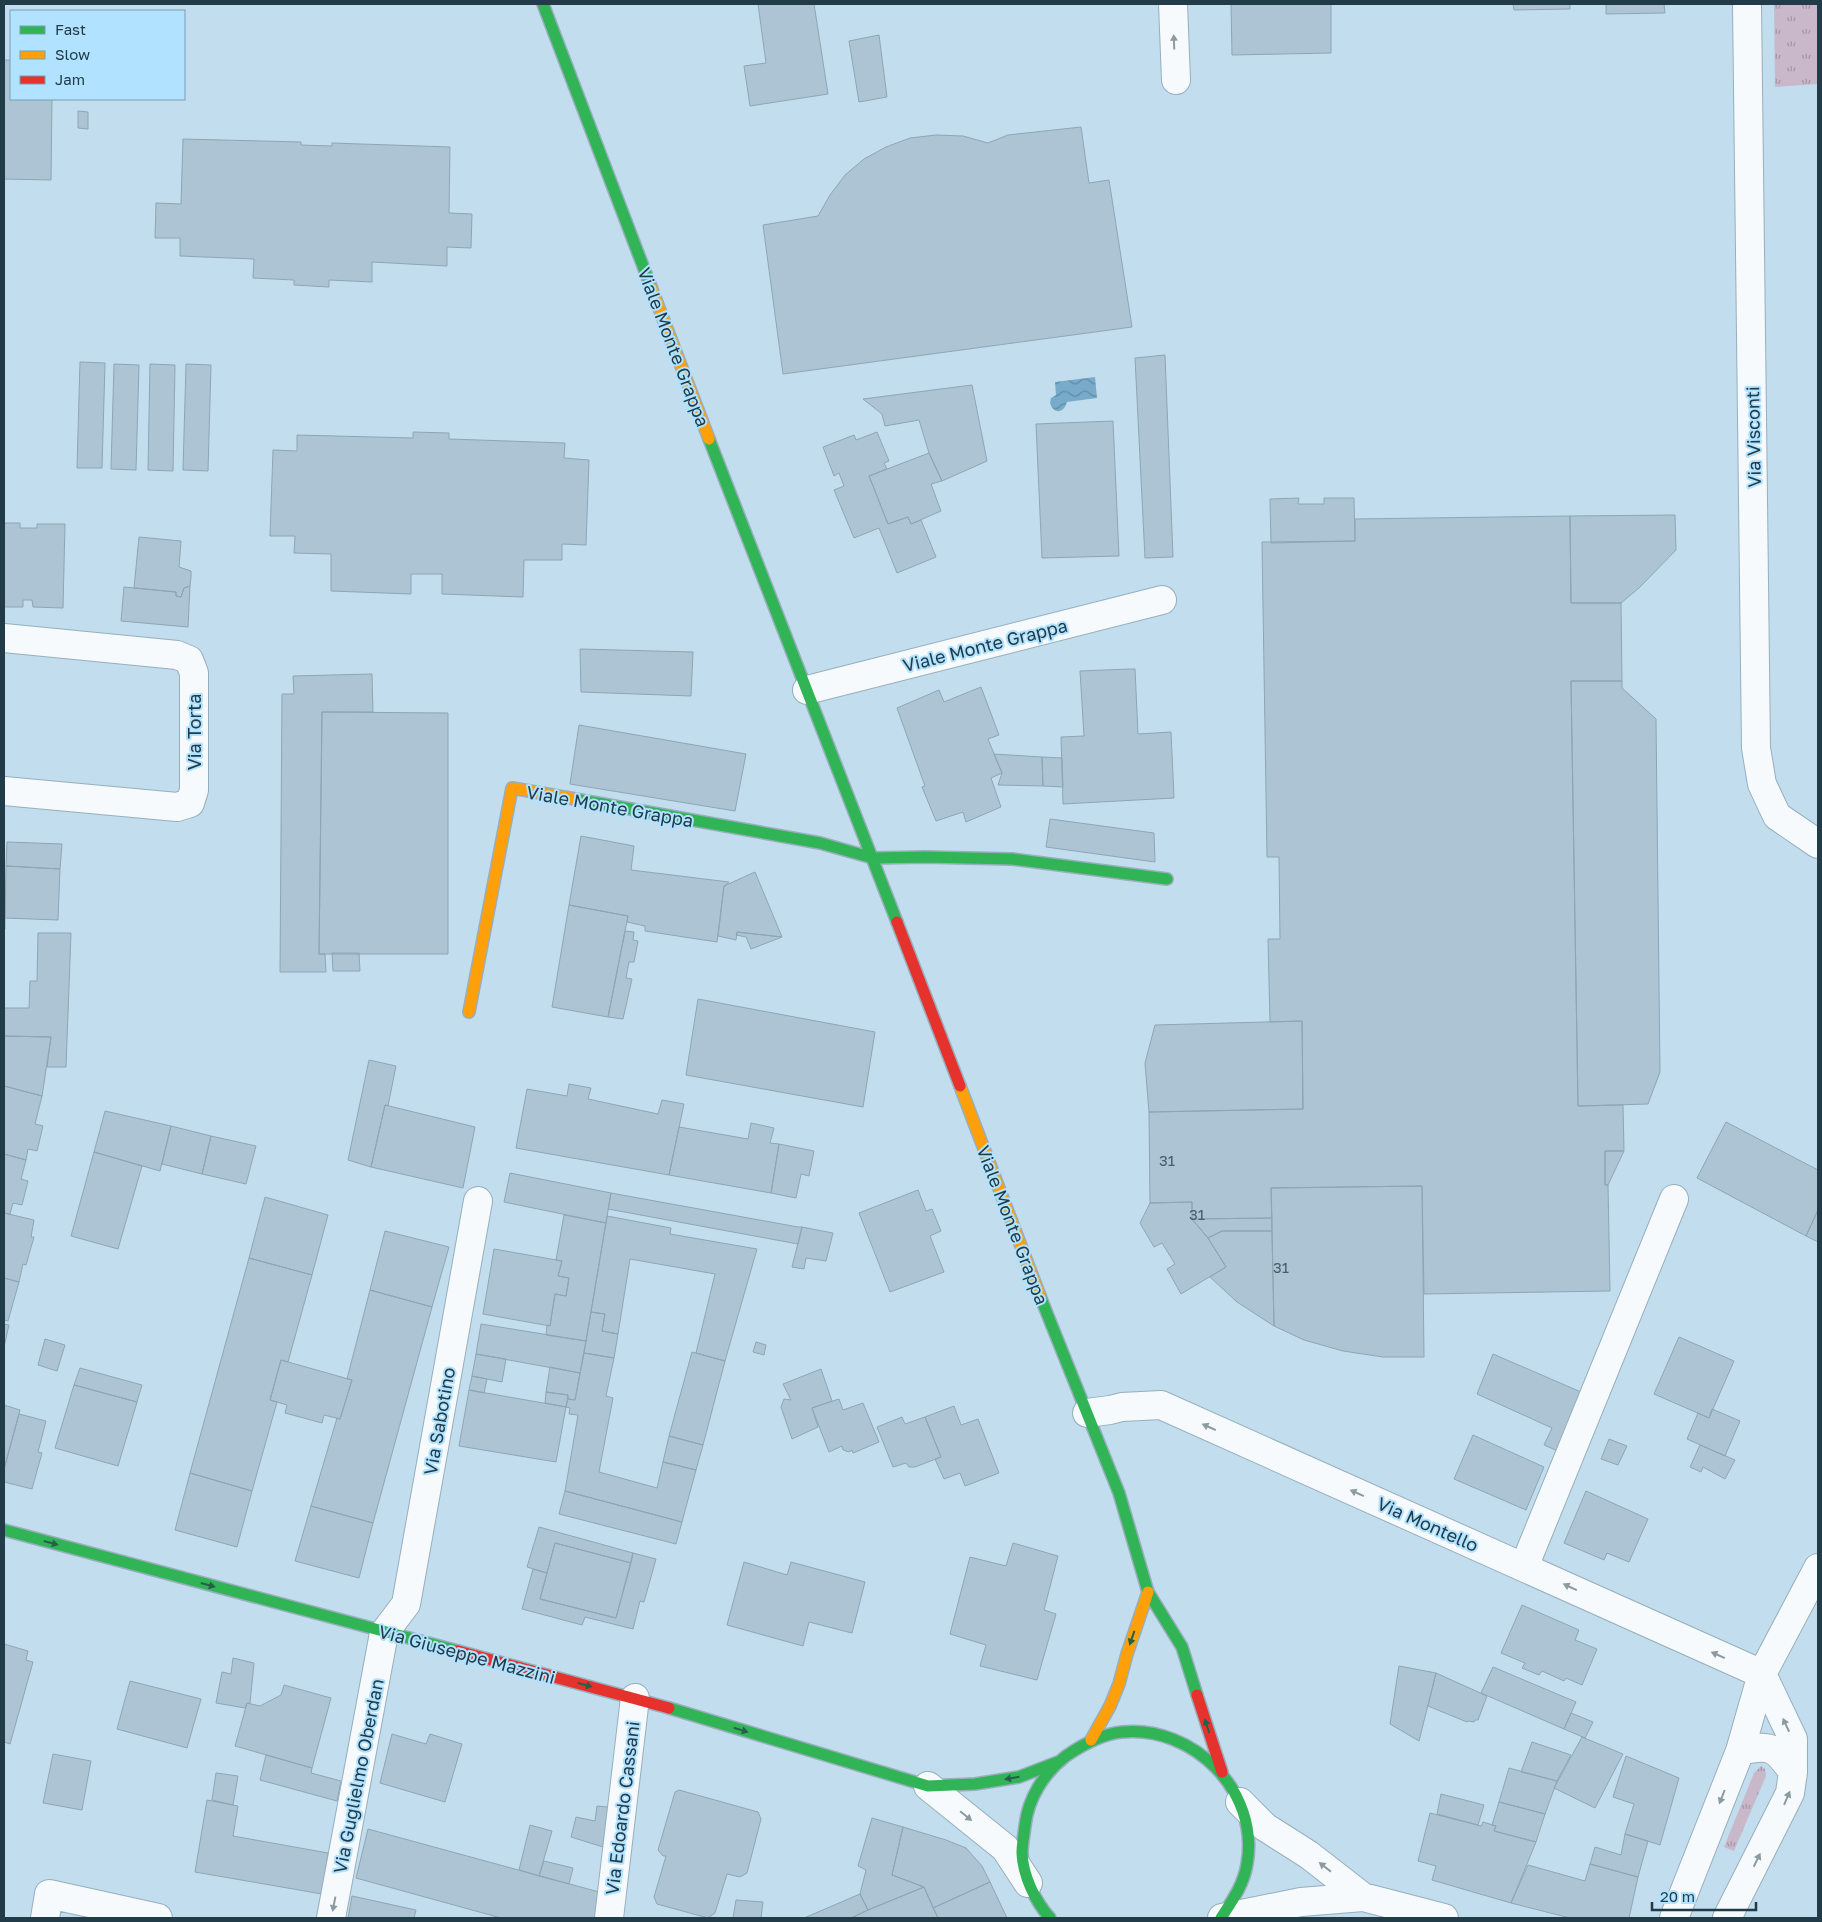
<svg xmlns="http://www.w3.org/2000/svg" width="1822" height="1922" font-family="'Golos Text',sans-serif">
<defs>
<pattern id="grass-tufts" width="24" height="20" patternUnits="userSpaceOnUse" patternTransform="scale(1.25)"><rect width="24" height="20" fill="#c9b7ca"/><path d="M3 7l-1-3M5 7V3M7 7l1-3M15 17l-1-3M17 17v-4M19 17l1-3" fill="none" stroke="#a396a6"/></pattern>
<pattern id="water-waves" width="16" height="10" patternUnits="userSpaceOnUse" patternTransform="scale(1.25)"><rect width="16" height="10" fill="#77abc9"/><path d="M0 5q4-4 8 0t8 0" fill="none" stroke="#618ca5"/></pattern>
</defs>
<rect width="100%" height="100%" fill="#c2ddee"/>
<path fill="url(#grass-tufts)" d="M1774 4H1818V84L1775 87Z
M1761 1766 1765 1769 1766 1776 1734 1851 1724 1847 1754 1773Z"/>
<path fill="url(#water-waves)" d="M1095 377 1097 398 1067 402C1064 413 1054 415 1050 403L1051 398 1056 395 1055 382Z"/>
<path fill="#acc4d3" stroke="#8ea6b4" d="M758 4H814L828 94 750 106 744 66 766 63Z
M1231 4H1331V53L1232 55Z
M1513 4H1570V9L1514 10Z
M1606 4H1664L1665 13 1606 14Z
M879 35 887 97 859 102 849 41Z
M4 60H11V99H52L51 180 4 179Z
M78 111 88 112V129L78 128Z
M1081 127 1089 183 1109 180 1132 327 783 374 763 225 818 216 830 195 845 175 864 159 886 147 910 138 936 135 963 136 988 143 1008 135Z
M183 139 301 142V145L332 146V143L450 147 449 213 472 214 471 248 447 247V266L372 262V282L329 280V287L294 285V280L253 278 254 259 180 256V238H155L156 203 181 204Z
M1165 355 1173 557 1145 558 1135 358Z
M80 362 105 363 102 468H77Z
M114 364 139 365 136 470 111 469Z
M150 364 175 365 173 471 148 470Z
M186 364 211 365 208 471 183 470Z
M972 385 987 461 942 481 929 453 919 420 885 426 882 414 863 399Z
M1113 421 1119 556 1042 558 1036 424Z
M413 432 449 433V439L565 443 564 458 589 460 586 545 562 544V560H524L523 597 442 594V574H411V594L331 591V554L294 553 295 536H270L273 450 297 451V435L413 438Z
M877 432 889 461 884 463 887 469 869 476 888 524 908 517 911 524 921 520 936 557 897 573 879 528 854 538 834 490 844 486 839 473 834 476 823 447 854 435 856 440Z
M929 453 942 481 931 484 941 511 911 524 908 517 888 524 869 476Z
M1299 498 1298 504H1324V498H1354L1355 541 1271 543 1270 499Z
M1675 515 1676 550 1639 588 1621 603H1571L1570 516Z
M1570 516 1571 603H1621L1622 681H1571L1578 1106 1623 1105 1624 1151H1605V1185H1608L1610 1291 1424 1294 1422 1186 1271 1188 1272 1218 1192 1219V1202L1150 1203 1149 1112 1303 1109 1302 1021 1270 1022 1268 939H1280L1279 857H1267L1262 542 1355 541V519Z
M4 523H20V528H37V524H65L63 608 33 607 32 600H23V607H4Z
M139 537 181 541 179 567 191 571V577L190 586 184 588 181 597 176 596V592L134 588Z
M190 586 188 627 121 621 124 587 176 592V596L181 597 184 588Z
M580 649 693 652 691 696 581 692Z
M1130 669H1135L1138 734 1171 732 1174 798 1063 804 1061 737 1084 736 1080 671Z
M372 674 373 712H322L319 954H325L326 972H280L282 694H294L293 676Z
M1571 681H1622V688L1656 719 1660 1072 1648 1104 1578 1106Z
M981 687 999 735 988 739 1002 773 991 778 1001 807 966 822 963 812 936 821 922 787 925 786 897 708 939 690 944 702Z
M322 712 448 713V954H319Z
M579 725 746 754 735 811 570 784Z
M994 754 1042 757 1043 786 998 785 1002 773Z
M1042 757 1062 758 1063 787 1043 786Z
M1050 819 1154 833 1155 862 1046 847Z
M581 836 634 846 631 870 729 882 724 886 717 942 645 931V926L627 922 628 916 569 905Z
M7 842 62 844 60 869 6 866Z
M6 866 60 869 58 920 5 918Z
M755 872 782 937 737 932 736 940 718 936 724 886Z
M4 899H5V929H4Z
M569 905 628 916 608 1017 552 1007Z
M625 931 634 932 633 940 638 941 634 962H629L626 978 632 979 623 1019 608 1017Z
M737 932 782 937 751 949 746 937 736 935Z
M38 933H71L66 1067H47L51 1037 4 1036V1008H29L30 981H37Z
M332 953H359L360 971H333Z
M698 999 875 1032 863 1107 686 1075Z
M1302 1021 1303 1109 1149 1112 1145 1063 1155 1025Z
M4 1036 51 1037 42 1096 4 1086Z
M369 1060 396 1066 388 1106 385 1105 371 1167 348 1160Z
M569 1084 591 1088 588 1099 658 1114 662 1100 684 1104 669 1175 516 1148 527 1089 567 1096Z
M4 1086 42 1096 35 1124 43 1126 37 1151 28 1149 26 1160 4 1154Z
M385 1105 475 1127 463 1188 371 1167Z
M105 1111 171 1126 160 1171 94 1152Z
M1726 1122 1818 1170V1210L1806 1236 1697 1178Z
M751 1123 774 1128 770 1143 779 1144 771 1193 669 1175 679 1127 748 1139Z
M171 1126 211 1136 202 1174 162 1164Z
M211 1136 256 1146 246 1184 202 1174Z
M779 1144 814 1151 809 1176 801 1174 796 1198 771 1193Z
M1605 1151H1624L1608 1185H1605Z
M94 1152 142 1166 118 1249 71 1236Z
M4 1154 26 1160 21 1179 28 1181 22 1205 13 1203 10 1214 4 1213Z
M510 1173 611 1193 606 1223 504 1202Z
M1422 1186 1424 1357H1383L1343 1351 1304 1340 1274 1326 1271 1188Z
M918 1190 926 1211 932 1209 941 1231 930 1236 944 1272 890 1292 859 1213Z
M611 1193 798 1227H802L798 1244 608 1209Z
M265 1197 328 1215 312 1275 249 1258Z
M1192 1202V1219L1208 1238 1226 1267 1181 1294 1167 1269 1175 1264 1162 1243 1154 1247 1140 1223 1150 1203Z
M1818 1210V1242L1806 1236Z
M4 1213 34 1220 31 1237H34L26 1265 23 1264 19 1282 4 1278Z
M564 1215 606 1223 586 1341 546 1335 547 1325 550 1326 555 1294 566 1296 569 1278 558 1276 562 1261 556 1260Z
M607 1216 671 1228 670 1234 757 1249 725 1361 696 1353 715 1274 630 1259 618 1334 602 1331 605 1314 591 1312Z
M1272 1218V1231H1222L1208 1238 1192 1219Z
M802 1227 833 1233 826 1261 806 1258 804 1269 792 1267Z
M385 1231 449 1247 432 1307 370 1290Z
M1222 1231H1272L1274 1326 1237 1302 1210 1277 1226 1267 1208 1238Z
M494 1249 562 1261 558 1276 569 1278 566 1296 555 1294 550 1326 483 1314Z
M249 1258 312 1275 288 1362 281 1360 270 1400 277 1402 252 1491 190 1473Z
M4 1278 19 1282 8 1321 4 1320Z
M370 1290 432 1307 373 1523 311 1506 337 1418 340 1419 352 1380 347 1379Z
M591 1312 605 1314 602 1331 618 1334 614 1358 584 1353Z
M4 1324 9 1325 4 1347Z
M481 1324 586 1341 580 1373 476 1354Z
M1679 1337 1734 1361 1709 1418 1654 1394Z
M45 1339 65 1345 57 1371 38 1365Z
M756 1342 766 1345 764 1355 753 1352Z
M692 1352 725 1361 703 1445 669 1436Z
M584 1353 614 1358 606 1396 613 1398 599 1472 657 1488 663 1462 696 1470 682 1522 565 1491 578 1415 569 1414 570 1408 566 1407 568 1399 575 1400Z
M476 1354 506 1359 502 1382 472 1376Z
M1493 1354 1588 1395 1567 1455 1544 1445 1552 1428 1477 1394Z
M281 1360 352 1380 340 1419 324 1415 322 1423 285 1413 287 1405 270 1400Z
M550 1367 580 1373 575 1400 568 1399V1395L546 1392Z
M80 1368 142 1385 137 1402 74 1385Z
M821 1369 832 1401 812 1408 818 1427 792 1439 781 1407 784 1399 791 1400 783 1384Z
M472 1376 487 1379 484 1393 469 1390Z
M74 1385 137 1402 118 1466 55 1448Z
M469 1390 566 1407 556 1462 459 1446Z
M546 1392 568 1395 566 1407 545 1403Z
M839 1399 843 1410 863 1403 879 1442 853 1453 852 1450 849 1452 843 1450 842 1446 829 1452 812 1408Z
M4 1405 20 1410 5 1465 4 1464Z
M954 1406 961 1425 978 1419 999 1473 965 1486 960 1473 944 1479 935 1459 941 1457 925 1417Z
M1712 1409 1740 1421 1725 1456 1687 1439 1698 1413 1709 1418Z
M19 1414 46 1421 38 1452 42 1453 32 1489 4 1482V1470Z
M902 1417 905 1424 925 1417 941 1457 915 1467H909L906 1463 893 1467 877 1427Z
M1473 1435 1544 1467 1526 1510 1454 1479Z
M669 1436 703 1445 696 1470 663 1462Z
M1609 1439 1627 1446 1618 1465 1601 1459Z
M1700 1445 1735 1460 1725 1479 1703 1467 1701 1472 1690 1467Z
M190 1473 252 1491 237 1547 175 1530Z
M565 1491 682 1522 676 1544 559 1514Z
M1586 1491 1648 1519 1629 1562 1607 1553 1604 1560 1564 1543Z
M311 1506 373 1523 359 1578 295 1561Z
M539 1527 633 1553 631 1563 555 1543 547 1573 527 1567Z
M555 1543 631 1563 616 1618 540 1599Z
M1013 1543 1058 1556 1044 1610 1056 1614 1037 1680 980 1666 986 1645 950 1634 970 1557 1006 1566Z
M633 1553 656 1559 644 1602 640 1601 633 1629 585 1617 582 1625 522 1609 533 1569 547 1573 540 1599 616 1618Z
M744 1562 787 1575 791 1562 865 1582 852 1633 809 1622 803 1646 727 1625Z
M1522 1605 1579 1630 1575 1640 1597 1649 1582 1685 1566 1678 1564 1681 1542 1671 1539 1675 1522 1668 1525 1663 1501 1653Z
M4 1644 28 1651 26 1660 33 1662 10 1744 4 1742Z
M233 1658 254 1663 250 1703H247L245 1708 216 1703 222 1672 231 1674Z
M1399 1666 1436 1673 1419 1741 1390 1724Z
M1493 1667 1576 1702 1564 1729 1481 1693Z
M1436 1673 1487 1696 1478 1720H1475L1474 1722 1468 1721 1467 1722 1428 1706Z
M130 1681 201 1699 187 1748 117 1729Z
M284 1685 331 1698 312 1768 235 1746 247 1703 260 1706 281 1695Z
M1571 1713 1593 1722 1585 1738 1564 1729Z
M392 1734 426 1744 430 1734 462 1744 445 1802 380 1783Z
M1582 1737 1623 1754 1595 1808 1554 1788Z
M1532 1742 1571 1755 1557 1781 1521 1772Z
M53 1754 91 1761 82 1810 43 1803Z
M266 1755 312 1768 311 1773 341 1781 337 1801 260 1780Z
M1626 1756 1679 1778 1660 1845 1625 1834 1634 1804 1613 1797Z
M1509 1768 1557 1781 1545 1814 1499 1802Z
M216 1773 238 1776 233 1805 212 1800Z
M679 1790 758 1812 761 1819 747 1873 740 1877 727 1874 715 1913 708 1918 657 1904 654 1897 666 1856H663L658 1850 675 1792Z
M1441 1794 1484 1805 1478 1825 1437 1814Z
M207 1800 238 1806 233 1836 328 1853 322 1894 195 1872Z
M1499 1802 1545 1814 1536 1842 1494 1831 1496 1826 1492 1825Z
M597 1806 608 1807 603 1847 571 1837 576 1817 595 1821Z
M1430 1813 1481 1826 1483 1822 1496 1826 1494 1831 1536 1842 1511 1903 1432 1880 1436 1866 1418 1861Z
M872 1818 903 1827 892 1875 924 1887 868 1910 860 1894 866 1870 858 1866Z
M530 1825 552 1831 539 1876 519 1870Z
M903 1827 946 1840 966 1848 982 1866 990 1882 933 1908 924 1887 892 1875Z
M368 1829 599 1892 595 1918H501L356 1878Z
M1625 1834 1648 1841 1638 1877 1590 1864 1595 1847 1621 1855Z
M544 1861 573 1868 569 1884 539 1876Z
M1590 1864 1638 1877 1629 1918H1570L1511 1903 1528 1865 1585 1881Z
M990 1882 1007 1918H938L933 1908Z
M924 1887 938 1918H851L868 1910Z
M860 1894 868 1910 851 1918H804Z
M352 1896 416 1910 414 1918H348Z
M736 1900 763 1902 761 1918H733Z"/>
<g fill="none" stroke-linecap="round" stroke-linejoin="round">
<g stroke="#97afbc" stroke-width="30">
<path id="street" d="M1173 4 1176 80
M1747 4 1756 748 1762 784 1777 816 1818 844
M4 638 177 655 189 660 194 673V790L190 803 177 807 4 791
M807 690 1162 600
M1087 1413 1110 1410 1122 1407 1161 1405 1762 1674
M1524 1567 1674 1199
M1740 1751C1771 1744 1775 1747 1793 1772
M928 1786 1005 1848 1028 1883
M1240 1802 1265 1827 1309 1855 1363 1897
M45 1918 49 1894 158 1918
M331 1918 384 1633 406 1604 478 1201
M609 1918 635 1698
M1222 1918 1301 1902 1363 1897 1444 1918
M1674 1918 1740 1751 1762 1674 1818 1568
M1727 1918 1790 1793 1793 1772V1739L1762 1674"/>
</g>
<g stroke="#97afbc" stroke-width="14">
<path id="fast" d="M543 4 651 287
M709 439 897 922
M575 799 820 843 873 858 925 857 1012 859 1167 879
M1040 1296 1119 1493 1148 1592 1182 1647 1197 1695
M4 1530 458 1651
M669 1708 928 1786 975 1784 1019 1777 1058 1762
M1050 1918C1035 1901 1023 1876 1022 1853 1022 1844 1024 1835 1025 1826 1028 1798 1044 1773 1066 1756 1082 1745 1102 1734 1122 1732 1193 1725 1260 1791 1247 1864 1244 1884 1232 1901 1221 1918"/>
</g>
<g stroke="#97afbc" stroke-width="14">
<path id="slow" d="M651 287 709 439
M469 1012 512 788 575 799
M960 1086 1040 1296
M1091 1740 1110 1706 1119 1684 1127 1654 1148 1592"/>
</g>
<g stroke="#97afbc" stroke-width="14">
<path id="jam" d="M897 922 960 1086
M458 1651 669 1708
M1197 1695 1222 1772"/>
</g>
<use href="#street" stroke="#f6fafc" stroke-width="28"/>
<use href="#fast" stroke="#30b455" stroke-width="11"/>
<use href="#slow" stroke="#ff9f0a" stroke-width="11"/>
<use href="#jam" stroke="#e5322d" stroke-width="11"/>
</g>
<defs><path id="oneway-solid" d="M-6-.8H1V-3.2L6.5 0L1 3.2V.8H-6Z" transform="scale(1.25)"/></defs>
<g fill="#8c9aa2">
<use href="#oneway-solid" transform="translate(1174 42) rotate(-92)"/>
<use href="#oneway-solid" transform="translate(1209 1427) rotate(-156)"/>
<use href="#oneway-solid" transform="translate(1357 1493) rotate(-156)"/>
<use href="#oneway-solid" transform="translate(1570 1587) rotate(-155)"/>
<use href="#oneway-solid" transform="translate(1718 1655) rotate(-156)"/>
<use href="#oneway-solid" transform="translate(1786 1725) rotate(-115)"/>
<use href="#oneway-solid" transform="translate(1722 1797) rotate(111)"/>
<use href="#oneway-solid" transform="translate(1787 1798) rotate(-67)"/>
<use href="#oneway-solid" transform="translate(966 1816) rotate(39)"/>
<use href="#oneway-solid" transform="translate(1757 1860) rotate(-64)"/>
<use href="#oneway-solid" transform="translate(1325 1867) rotate(-142)"/>
<use href="#oneway-solid" transform="translate(334 1904) rotate(101)"/>
</g>
<g fill="#265f4d">
<use href="#oneway-solid" transform="translate(51 1543) rotate(15)"/>
<use href="#oneway-solid" transform="translate(208 1585) rotate(15)"/>
<use href="#oneway-solid" transform="translate(1132 1638) rotate(109)"/>
<use href="#oneway-solid" transform="translate(585 1685) rotate(15)"/>
<use href="#oneway-solid" transform="translate(1207 1726) rotate(-108)"/>
<use href="#oneway-solid" transform="translate(741 1730) rotate(17)"/>
<use href="#oneway-solid" transform="translate(1012 1778) rotate(170)"/>
</g>
<g text-anchor="middle" dominant-baseline="central" stroke-width="4" stroke-linejoin="round" paint-order="stroke">
<g font-size="15" fill="#455f6d">
<text x="1167" y="1160">31</text>
<text x="1197" y="1214">31</text>
<text x="1281" y="1267">31</text>
</g>
<g font-size="18" fill="#213b49" stroke="#b1e2ff">
<text transform="translate(674 347) rotate(69)">Viale Monte Grappa</text>
<text transform="translate(1753 437) rotate(-91)">Via Visconti</text>
<text transform="translate(985 645) rotate(-14)">Viale Monte Grappa</text>
<text transform="translate(194 732) rotate(-90)">Via Torta</text>
<text transform="translate(610 806) rotate(10)">Viale Monte Grappa</text>
<text transform="translate(1013 1225) rotate(69)">Viale Monte Grappa</text>
<text transform="translate(439 1421) rotate(-80)">Via Sabotino</text>
<text transform="translate(1428 1524) rotate(24)">Via Montello</text>
<text transform="translate(467 1654) rotate(15)">Via Giuseppe Mazzini</text>
<text transform="translate(358 1776) rotate(-79)">Via Guglielmo Oberdan</text>
<text transform="translate(622 1808) rotate(-83)">Via Edoardo Cassani</text>
</g>
</g>
<rect width="1822" height="1922" fill="none" stroke="#213b49" stroke-width="10"/>
<rect x="10" y="10" width="175" height="90" fill="#b1e2ff" stroke="#779fb6"/>
<rect x="20" y="26" width="25" height="8" fill="#30b455" stroke="#779fb6"/>
<text x="55" y="35" font-size="15" fill="#213b49">Fast</text>
<rect x="20" y="51" width="25" height="8" fill="#ff9f0a" stroke="#779fb6"/>
<text x="55" y="60" font-size="15" fill="#213b49">Slow</text>
<rect x="20" y="76" width="25" height="8" fill="#e5322d" stroke="#779fb6"/>
<text x="55" y="85" font-size="15" fill="#213b49">Jam</text>
<path d="M1652 1902v8h104v-8" fill="none" stroke="#213b49" stroke-width="2.5"/>
<text x="1660" y="1902" font-size="15" fill="#213b49" stroke="#b1e2ff" stroke-width="4" paint-order="stroke">20 m</text>
</svg>
